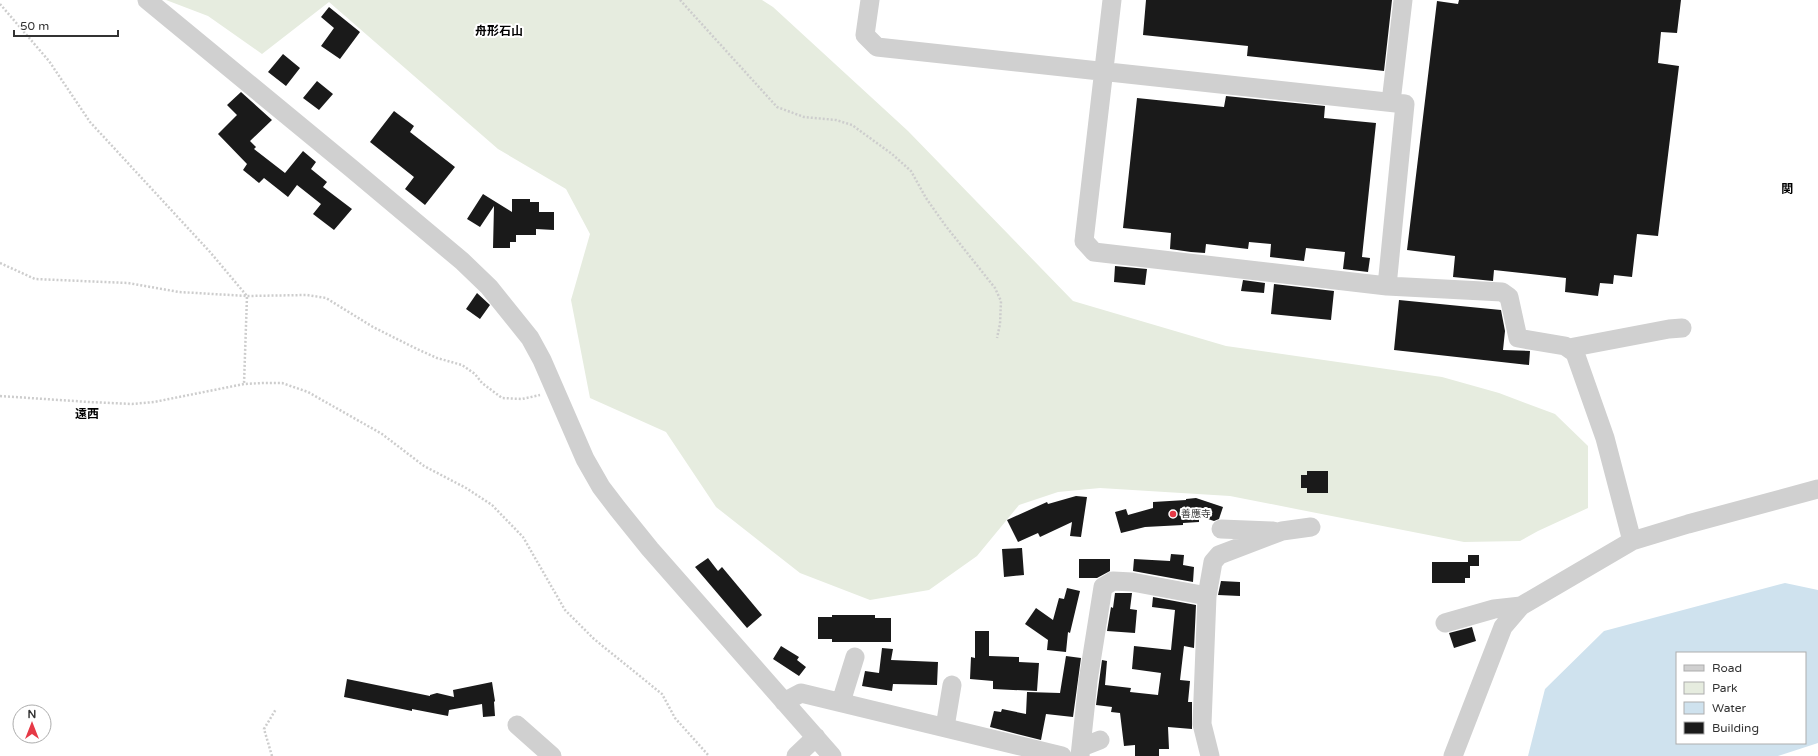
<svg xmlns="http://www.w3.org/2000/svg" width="1818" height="756" font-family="'Varela Round','Noto Sans JP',sans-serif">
<rect width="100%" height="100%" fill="#fff"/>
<path fill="#e6ecdf" d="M166 0H762L773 7 908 131 1073 301 1226 346 1442 377 1499 393 1555 414 1588 446V508L1538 531 1520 541 1464 542 1230 496 1100 488 1058 492 1019 505 977 556 929 590 870 600 800 573 716 507 666 432 590 398 571 300 590 234 566 189 498 149 329 2 262 54 208 16Z"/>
<path fill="#cfe2ee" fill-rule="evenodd" d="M1785 583 1818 590V743L1778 756H1528L1545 689 1604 631ZM1677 653H1805V743H1677Z"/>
<path fill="#1a1a1a" d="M1146 0H1392L1384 71 1247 56 1248 46 1143 35Z
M1459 0H1681L1677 33 1661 32 1658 63 1679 66 1658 236 1637 234 1632 277 1614 275 1613 284 1600 283 1598 296 1565 292 1566 278 1494 270 1493 281 1453 277 1455 256 1407 250 1437 1 1458 4Z
M329 7 360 32 340 59 321 46 334 28 321 17Z
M283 54 300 68 286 86 268 72Z
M317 81 333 94 319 110 303 98Z
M241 92 272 120 250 141 256 147 254 149 285 173 303 151 316 162 311 169 327 182 323 187 352 209 334 230 313 214 321 204 297 185 288 197 264 178 259 183 243 170 247 164 218 134 237 115 227 105Z
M1226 96 1325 106 1324 118 1376 123 1362 257 1370 258 1368 272 1343 269 1345 252 1306 248 1304 261 1270 257 1271 244 1249 242 1248 249 1206 244 1205 253 1191 252 1170 249 1171 233 1123 228 1137 98 1224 107Z
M394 111 414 126 410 132 455 167 425 205 405 189 414 177 370 142Z
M483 194 512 212V199H530V202H539V212H554V230L536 229V235H516V242H510V248H493L494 206 480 227 467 219Z
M1115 266 1147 269 1145 285 1114 282Z
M1243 280 1265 283 1264 293 1241 291Z
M1274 284 1334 291 1331 320 1271 314Z
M477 293 490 305 480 319 466 309Z
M1399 300 1501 310 1505 331 1503 350 1530 351 1529 365 1394 350Z
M1307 471H1328V493H1307V488H1301V475H1307Z
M1076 496 1087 497 1081 537 1070 536 1072 522 1040 537 1038 533 1018 542 1007 520 1047 502 1048 504Z
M1196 498 1223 507 1219 519 1214 521 1199 516V522L1183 523V525L1145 527 1121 533 1115 512 1126 509 1128 515 1153 508V502L1186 500V499Z
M1022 548 1024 575 1004 577 1002 549Z
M1171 554 1184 555 1183 565 1194 567 1193 582 1133 571 1134 559 1170 561Z
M1468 555H1479V566H1470V578H1465V583H1432V562H1468Z
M708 558 718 571 722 567 762 615 747 628 695 567Z
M1079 559H1110V571L1097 578H1079Z
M1221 581 1240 582V596L1218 595Z
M1067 588 1080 591 1070 633 1068 632 1066 652 1047 650 1048 640 1025 624 1036 608 1053 620 1059 598 1064 599Z
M1115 593H1132L1130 609 1137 610 1135 633 1107 631 1111 607 1113 608Z
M1153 597 1196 605 1194 648 1184 646 1180 680 1190 681 1188 702H1192V729L1168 727 1169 749H1159V756H1135V745L1124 746 1120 713 1111 712 1112 707 1096 705 1099 682 1102 660 1107 661 1105 685 1131 688 1130 692 1158 695 1161 673 1132 669 1134 646 1171 650 1175 610 1152 607Z
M832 615H875V618H891V642H832V639H818V617H832Z
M1472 627 1476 641 1454 648 1449 633Z
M975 631H989V656L1019 657V662L1039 663 1037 691 993 689V681L970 679 971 657 975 658Z
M781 646 799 657 797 660 806 667 799 676 773 659Z
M882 648 893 649 891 660 938 662 937 685 893 684 892 691 862 686 865 671 879 673Z
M1066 656 1081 658 1073 717 1046 714 1041 740 990 727 994 711 1001 712 1002 709 1026 714 1027 692 1060 693Z
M347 679 430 696V695L437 693 454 697 453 690 492 682 495 701 494 702 495 716 483 717 482 704 449 710 448 716 412 709V711L344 697Z"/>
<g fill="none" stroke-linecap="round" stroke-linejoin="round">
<path stroke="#cdcdcd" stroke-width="2.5" stroke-dasharray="2 2" stroke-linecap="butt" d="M680 0 777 107 804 117 836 120 852 125 892 154 911 171 926 198 945 225 995 288 1001 301 1000 324 997 338
M0 4 49 61 90 122 210 252 247 296 244 384
M0 263 35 279 128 283 179 292 247 296 307 295 326 298 373 327 417 349 437 358 462 365 475 374 482 383 502 398 522 399 540 395
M0 396 89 402 132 404 154 402 244 384 263 383H282L308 392 382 434 424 466 466 488 492 505 523 537 565 610 594 639 662 694 675 718 709 756
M272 756 264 729 276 709"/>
<path stroke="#d0d0d0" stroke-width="19" d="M147 0 351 168 462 261 489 287 530 338 542 360 585 459 601 487 617 508 650 549 832 756
M870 0 865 35 877 47 1405 104 1387 286
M1112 0 1084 241 1094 252 1387 286 1502 292 1509 297 1518 338 1565 346 1575 353 1605 438 1632 541
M1391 102 1403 0
M1569 348 1669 329 1682 328
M1221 529 1273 531
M1445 623 1494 609 1521 606
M784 702 801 693 1062 756
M841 702 855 657
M517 725 552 756
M945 727 952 685
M1082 747 1100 740
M796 756 816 737
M1080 756 1088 681 1103 587 1113 581 1132 582 1207 596
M1210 756 1202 724 1207 596 1213 562 1219 555 1282 531 1311 527
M1453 756 1503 627 1521 606 1632 541 1688 524 1818 489"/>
</g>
<circle fill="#e63946" stroke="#fff" stroke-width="1.5" cx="1173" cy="514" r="4"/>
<g text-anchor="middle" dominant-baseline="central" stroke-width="4" stroke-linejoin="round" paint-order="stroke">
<g font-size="10" fill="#333" stroke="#fff" text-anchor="start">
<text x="1181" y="514">善應寺</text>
</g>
<g font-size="12" font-weight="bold" fill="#000" stroke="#fff">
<text x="499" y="31">舟形石山</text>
<text x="1787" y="189">関</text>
<text x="87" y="414">遠西</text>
</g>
</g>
<rect x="1676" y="652" width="130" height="92" fill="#ffffff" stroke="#adadad"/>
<rect x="1684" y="665" width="20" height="6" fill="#d0d0d0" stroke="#adadad"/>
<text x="1712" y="672" font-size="12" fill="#333333">Road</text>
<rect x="1684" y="682" width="20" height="12" fill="#e6ecdf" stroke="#adadad"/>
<text x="1712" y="692" font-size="12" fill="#333333">Park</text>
<rect x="1684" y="702" width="20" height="12" fill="#cfe2ee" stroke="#adadad"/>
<text x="1712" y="712" font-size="12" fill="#333333">Water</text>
<rect x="1684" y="722" width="20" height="12" fill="#1a1a1a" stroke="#adadad"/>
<text x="1712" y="732" font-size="12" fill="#333333">Building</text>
<g transform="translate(32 724)"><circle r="19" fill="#ffffff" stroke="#adadad"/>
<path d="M0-3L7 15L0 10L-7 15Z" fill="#e63946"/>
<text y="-6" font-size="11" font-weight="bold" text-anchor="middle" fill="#333333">N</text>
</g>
<path d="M14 30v6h104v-6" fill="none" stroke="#333333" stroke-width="2"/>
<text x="20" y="30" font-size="12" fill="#333333" stroke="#ffffff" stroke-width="3" paint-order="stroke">50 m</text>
</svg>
